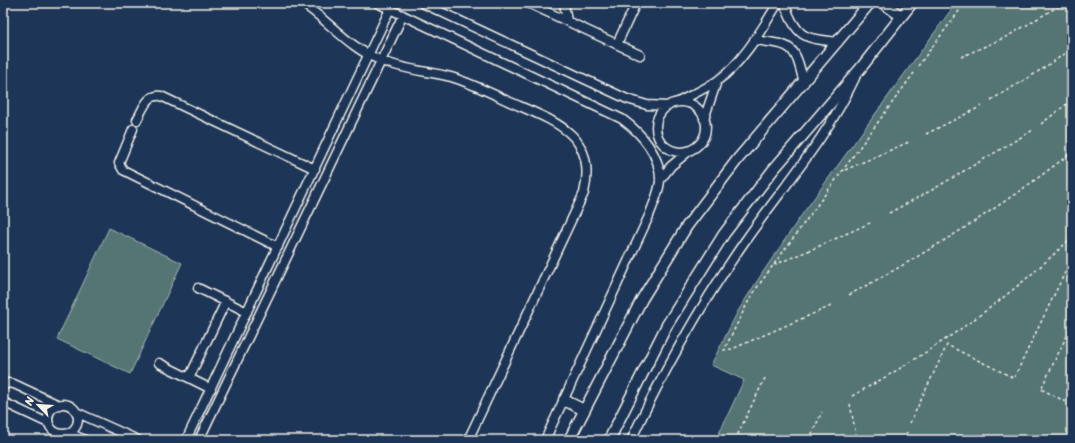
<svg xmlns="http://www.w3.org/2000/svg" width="1075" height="443" font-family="Sriracha,sans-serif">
<rect width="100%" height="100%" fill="#1d3557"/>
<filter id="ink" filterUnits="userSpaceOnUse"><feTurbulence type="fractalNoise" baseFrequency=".025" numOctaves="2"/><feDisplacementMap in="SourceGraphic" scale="8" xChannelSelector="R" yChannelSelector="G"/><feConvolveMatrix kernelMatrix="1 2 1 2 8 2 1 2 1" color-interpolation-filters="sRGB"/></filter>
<g filter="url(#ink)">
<path fill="#557474" stroke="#a4b2ae" d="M956 3H1072V440H716L744 380 711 365 738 311 761 275 801 216Z
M109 228 182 263 130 374 57 339Z"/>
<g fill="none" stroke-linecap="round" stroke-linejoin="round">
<g stroke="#f4f1e8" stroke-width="11">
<path id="minor" d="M302 3C329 21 349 48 380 60 403 70 428 71 451 77 471 83 491 93 510 102 554 121 598 134 584 193L468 440
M377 3 622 119C641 133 661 155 660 181 659 193 653 205 649 216L545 440
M422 3 627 99 647 105 668 106
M528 3 640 55
M564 3 567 21
M784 3C798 38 802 38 838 42
M754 40C794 45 794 44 804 83
M617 44 636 3
M678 102C691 95 705 89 717 81 742 64 762 29 778 3
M656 127a25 25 0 1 1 50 0a25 25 0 1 1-50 0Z
M704 119 717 81
M137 120C143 109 147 94 161 96L315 169
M133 129 119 163 123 170 278 247
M660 180 671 166 689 151
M198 288 247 312
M159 363 211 389
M189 378 226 301
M3 386 8 383 14 384 59 405
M3 402 48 423
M48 419a15 15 0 1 1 30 0a15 15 0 1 1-30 0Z
M78 413 138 440
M69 433 85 440
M186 440 390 9
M199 440 403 15
M631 440C664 370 701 304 745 241 783 187 827 138 855 78"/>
</g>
<g stroke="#f4f1e8" stroke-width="13">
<path id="major" d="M883 3 901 16
M564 400 584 410
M569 440 642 299 687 226 737 160 870 3
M609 440 667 325 724 234 773 170 860 69 912 3"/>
</g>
<path stroke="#f4f1e8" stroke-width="1.5" stroke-dasharray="3 3" stroke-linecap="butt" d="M961 57 1008 36 1064 3
M918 66 965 3
M991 100 1036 73 1072 49
M1041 124 1072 100
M926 134 982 106
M845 170 911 141
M1072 189V192
M889 213 932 190 1033 130
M774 265 815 248 872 222
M849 295C927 253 1002 207 1072 152
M831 306 732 349 724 350 747 304 758 286 914 73
M1072 325 1041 389 1072 405
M852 396C932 352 1007 301 1072 237
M850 404 857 440
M910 423 947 345 1014 378 1072 258
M735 440 765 378
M809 440 822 412
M903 440 907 432"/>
<use href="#minor" stroke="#1d3557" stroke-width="8"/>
<use href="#major" stroke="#1d3557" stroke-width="10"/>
</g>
</g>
<rect width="1075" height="443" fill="none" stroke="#1d3557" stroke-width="16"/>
<rect x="8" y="8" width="1059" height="427" fill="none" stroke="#f4f1e8" stroke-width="1.5" filter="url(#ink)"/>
<g transform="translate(38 405) rotate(295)" stroke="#1d3557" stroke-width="3" paint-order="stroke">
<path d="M0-3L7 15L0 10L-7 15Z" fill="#f4f1e8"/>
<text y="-6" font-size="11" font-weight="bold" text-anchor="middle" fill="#f4f1e8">N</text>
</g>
</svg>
